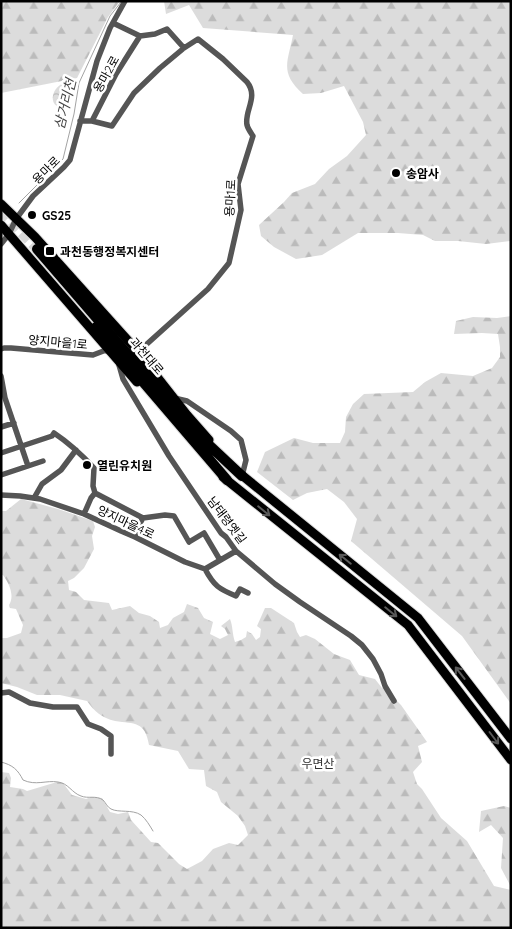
<svg xmlns="http://www.w3.org/2000/svg" width="512" height="929" font-family="Quicksand,'Noto Sans KR',sans-serif">
<defs>
<pattern id="forest-firs" width="22" height="20" patternUnits="userSpaceOnUse" patternTransform="scale(1.25)"><rect width="22" height="20" fill="#dcdcdc"/><path d="M5 1l3.5 6h-7zM16 11l3.5 6h-7z" fill="#bbb"/></pattern>
<pattern id="park-crowns" width="20" height="18" patternUnits="userSpaceOnUse" patternTransform="scale(1.25)"><rect width="20" height="18" fill="#dcdcdc"/><path d="M2 6a3 3 0 1 1 6 0M12 15a3 3 0 1 1 6 0" fill="none" stroke="#bbb"/></pattern>
</defs>
<rect width="100%" height="100%" fill="#fff"/>
<path fill="url(#forest-firs)" d="M1 1H120L108 17 77 78 1 93Z
M164 1H511V241L486 244 458 241H435L423 235 398 233H358L322 255 296 259 274 247 261 236 259 225 284 202 292 193 315 184 329 169 347 156 366 135 363 122 344 86 321 93 303 94C279 72 288 62 293 35L203 28 189 5 166 14Z
M511 316V704L462 636 351 541 357 519 344 502 327 489 307 493 293 500 257 472 265 452 294 438 313 443H340L345 432 346 417 353 404 364 394 413 392 425 382 441 373 473 376 492 368 500 357V347L498 334 482 333 454 334 456 321 473 317 497 318Z
M21 499 58 509 93 521 95 527 92 536 94 549 84 568 74 578 68 581 69 590 76 592 84 600 109 603 112 610 130 606 139 613 150 616 159 622 160 628 168 625 173 618 184 612 187 604 198 608 204 618 213 622 210 634 220 639 228 635 225 629 221 626 230 619C233 626 232 634 235 642L241 640 246 637 247 631 252 634 256 640 260 637 261 629 257 626 265 608H271L294 623 297 632 300 637 306 635 315 639 334 654 350 660 359 675 375 679 382 688 390 689 394 698 401 705 427 742 418 746 422 762 413 772 417 784 422 789 441 818 467 841 494 886 511 890V928H1V772L9 773 11 778 10 787 23 789 27 791 57 782 63 783 72 795 86 799 91 797 102 798 110 812 118 814 128 812 131 820 151 842 158 843 179 864 187 869 202 861 213 849 229 843 238 845 248 835 245 826 238 816 221 802 217 792 206 786 204 770 189 769 178 751 149 745C145 721 135 724 115 721 102 718 94 711 87 701L60 695H37L17 687 1 683V638H7L21 633 23 625 16 609 10 608 9 605C15 596 9 583 3 575H1V511H6Z
M504 806 511 808V887L501 868 503 838 491 825 479 832 481 811Z"/>
<path fill="url(#park-crowns)" d="M62 84 67 85C68 93 67 102 63 108 48 107 51 89 62 84Z"/>
<g fill="none" stroke-linecap="round" stroke-linejoin="round">
<path stroke="#a3a3a3" stroke-width="1" d="M19 203 63 159 74 114 79 83 110 16 121 2
M1 762C13 765 18 770 23 780 36 786 46 780 58 782 68 783 72 793 81 796 88 799 96 795 103 800 106 803 107 807 111 809 119 813 132 809 141 815 146 819 150 826 153 831"/>
<path stroke="#d9d9d9" stroke-width="10" stroke-dasharray="10 5" stroke-linecap="butt" d="M1 211 37 249"/>
<g stroke="#dbdbdb" stroke-width="11">
<path id="primary" d="M1 204 35 237 132 345 187 415 209 440
M1 225 137 382
M238 472 418 618 511 739
M223 477 408 625 511 760"/>
</g>
<g stroke="#dbdbdb" stroke-width="12">
<path id="trunk" d="M37 249 194 431 242 476
M96 327 227 480"/>
</g>
<path stroke="#555" stroke-width="5.5" d="M113 23 140 36 155 34 167 29 184 48
M80 121H92L112 126 134 93 160 68 184 48 198 39 223 59 247 82C259 97 244 111 247 125 248 129 251 133 253 136L238 184 241 210 229 263 208 289 138 352
M92 121 116 74 140 36
M1 244 9 234 16 219 33 196 64 167 70 160 97 61 110 28 125 1
M1 349 4 348H11L93 355 106 350 109 352
M119 362V365L123 379 169 456 221 533 226 537 236 551 275 584 300 602 351 636 362 645 373 659 381 674 385 686 394 701
M1 376 5 398 28 466
M174 398 187 401 231 431 241 440 246 460 242 476
M1 427 14 423
M1 453 52 436 54 433C69 443 82 455 94 468L93 486 95 493 91 498 84 514
M1 475 43 461
M95 493 143 518
M1 495 20 496 40 499 84 514 121 531 135 537 185 562 205 569 236 551
M34 498 42 484 61 470 76 450
M135 537 138 527 143 518 165 515 174 516 189 542 204 533 220 560
M205 569C214 586 219 589 236 596L240 589 248 593
M1 693 9 692 30 703 53 707H77L88 724 101 729 111 736V754"/>
<use href="#primary" stroke="#000" stroke-width="9"/>
<use href="#trunk" stroke="#000" stroke-width="10"/>
</g>
<defs><path id="oneway-shaft" d="M-6 0H5M1.5-3L5.5 0L1.5 3" fill="none" stroke-width="1.6" stroke-linecap="round" stroke-linejoin="round" transform="scale(1.25)"/></defs>
<g stroke="#595959">
<use href="#oneway-shaft" transform="translate(264 511) rotate(39)"/>
<use href="#oneway-shaft" transform="translate(345 559) rotate(-141)"/>
<use href="#oneway-shaft" transform="translate(391 612) rotate(39)"/>
<use href="#oneway-shaft" transform="translate(460 673) rotate(-128)"/>
<use href="#oneway-shaft" transform="translate(494 738) rotate(53)"/>
</g>
<g fill="#000" stroke="#fff" stroke-width="2">
<circle cx="396" cy="173" r="5"/>
<circle cx="32" cy="215" r="5"/>
<rect x="45" y="246" width="10" height="10" rx="2.5"/>
<circle cx="87" cy="465" r="5"/>
</g>
<g text-anchor="middle" dominant-baseline="central" stroke-width="5" stroke-linejoin="round" paint-order="stroke">
<g font-size="12" fill="#000" stroke="#fff">
<text transform="translate(106 74) rotate(-61)">용마2로</text>
<text transform="translate(46 170) rotate(-45)">용마로</text>
<text transform="translate(230 198) rotate(-87)">용마1로</text>
<text transform="translate(58 342) rotate(5)">양지마을1로</text>
<text transform="translate(147 356) rotate(49)">과천대로</text>
<text transform="translate(227 520) rotate(53)">남태령옛길</text>
<text transform="translate(126 522) rotate(25)">양지마을4로</text>
</g>
<g font-size="12" font-weight="bold" fill="#000" stroke="#fff" text-anchor="start">
<text x="406" y="173">송암사</text>
<text x="42" y="215">GS25</text>
<text x="60" y="251">과천동행정복지센터</text>
<text x="97" y="465">열린유치원</text>
</g>
<g font-size="12" fill="#333" stroke="#fff">
<text x="318" y="763">우면산</text>
</g>
<g font-size="14" font-style="italic" fill="#444" stroke="#fff">
<text transform="translate(65 104) rotate(-76)">삼거리천</text>
</g>
</g>
<rect width="512" height="929" fill="none" stroke="#000000" stroke-width="5"/>
</svg>
